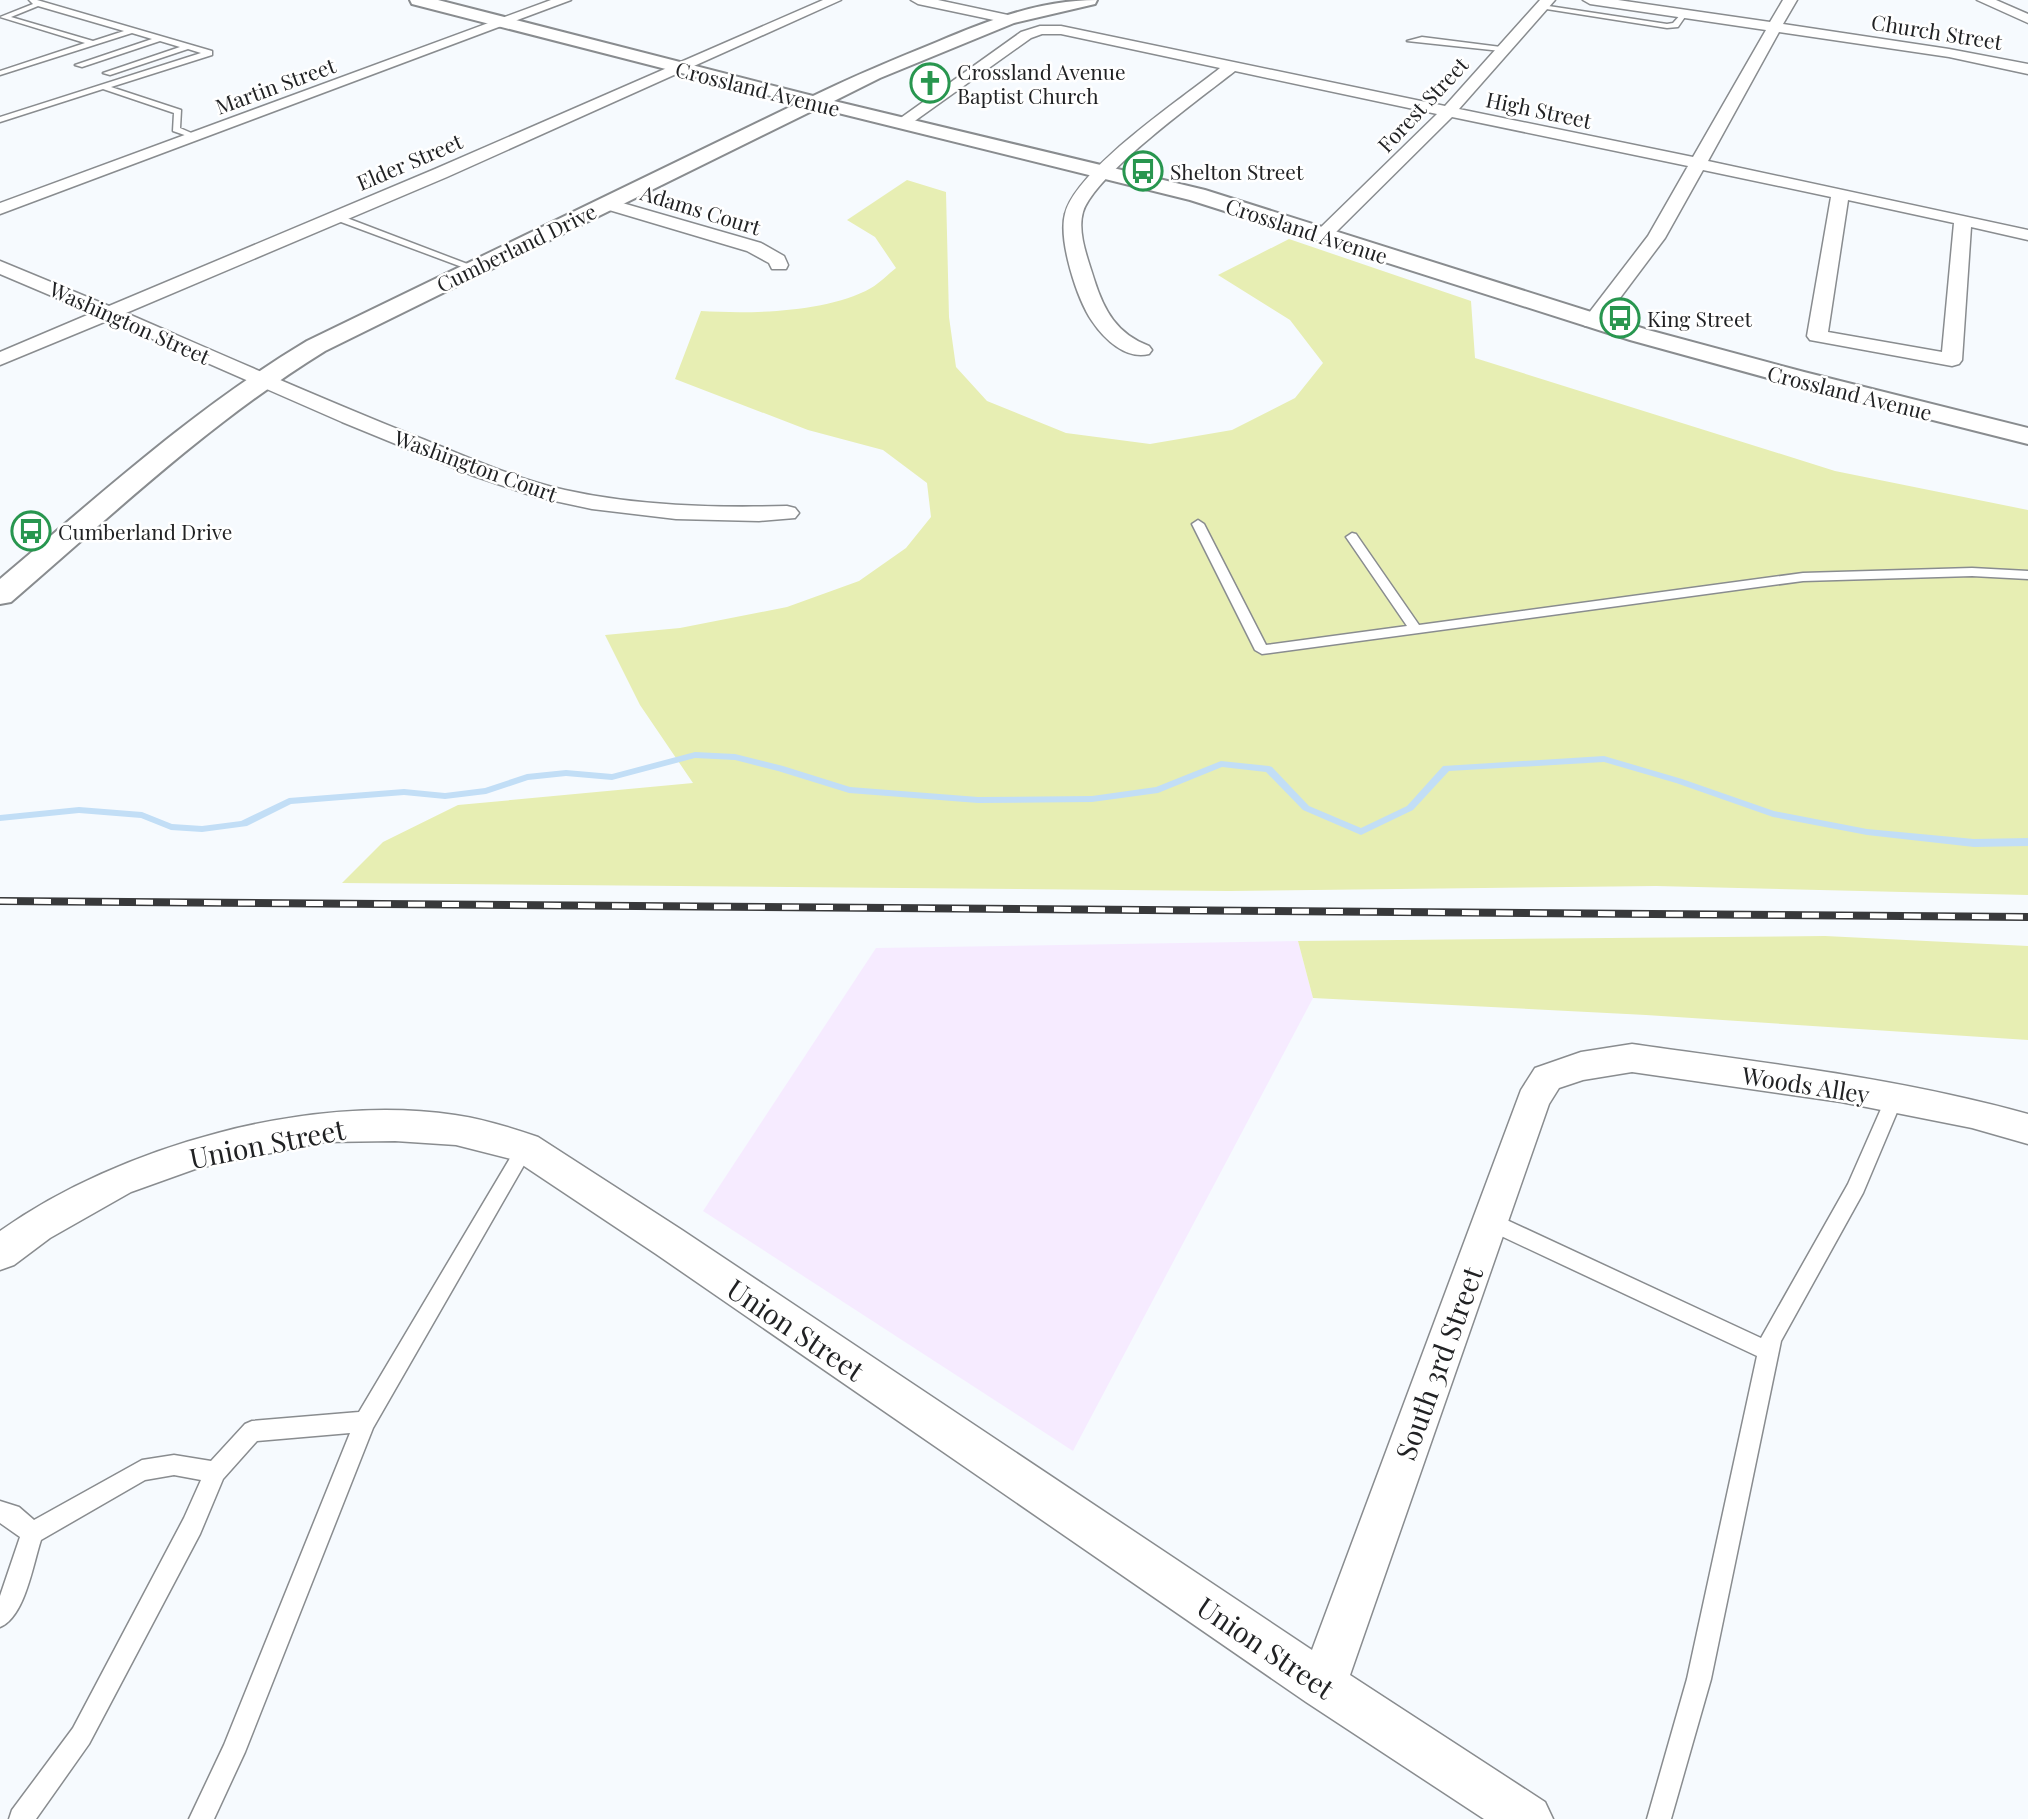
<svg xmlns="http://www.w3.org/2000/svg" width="2028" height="1819" font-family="'Playfair Display',serif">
<rect width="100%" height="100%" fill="#f6fafe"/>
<path fill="#f6ebff" d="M1298 941 1313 998 1073 1451 703 1211 876 948Z"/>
<path fill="#e7eeb3" d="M907 180 946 192 949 317 956 367 987 401 1066 433 1150 444 1232 430 1295 398 1323 363 1290 320 1218 275 1289 239 1471 301 1475 358 1835 471 2028 510V895L1656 886 1229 891 342 883 383 842 458 805 693 783 640 705 605 635 680 628 787 607 859 581 906 548 931 517 927 483 883 450 808 430 675 379 701 311C750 314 827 313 871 288 880 283 888 274 896 268L875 237 847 220Z
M1825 936 2028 946V1040L1646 1015 1313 998 1298 941Z"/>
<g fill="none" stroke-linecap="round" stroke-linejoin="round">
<path fill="#c2def6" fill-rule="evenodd" d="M695 752 735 754 783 766 850 787 978 797 1092 796 1156 787 1221 761 1269 766 1272 767 1309 806 1361 828 1407 806 1443 766 1604 756 1682 779 1774 811 1867 829 1974 839 2028 838V846L1974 847 1867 835 1773 817 1676 783 1604 762 1449 771 1413 810 1361 835 1303 810 1266 772 1222 767 1158 793 1092 802 978 803 849 793 778 771 735 760 695 758 612 780 566 776 528 780 486 794 445 799 404 795 291 804 247 826 202 832 171 830 141 818 79 813 0 821V815L79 807 142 812 172 824 202 826 241 821 289 798 404 789 445 793 485 788 527 774 566 770 612 774Z"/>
<g stroke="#898c8f" stroke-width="3">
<path id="lane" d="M29 0H37L212 51V55L111 87 181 110 180 128 196 135V139L173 131 174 113 103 89 0 122V117L201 53 188 49 110 75 103 73 180 47 160 41 82 67 75 65 152 39 132 33 0 75V71L85 43 0 17 33 4ZM38 6 124 31 93 41 11 17Z
M1542 5 1667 24 1673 23 1682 13 1687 14 1678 27 1667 28 1540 8Z
M1422 37 1501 47 1505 49 1501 51 1407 41Z
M333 215H339L478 268 470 270 333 219Z
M1198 520 1204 524 1266 645 1407 626 1346 537 1352 533 1356 534 1419 625 1803 573 1972 568 2028 571V579L1972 576 1803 581 1262 654 1255 650 1192 524Z
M1894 1091 1900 1093 1903 1098 1863 1193 1781 1341 1711 1679 1671 1819H1647L1687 1679 1757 1356 1482 1227 1480 1221 1482 1215 1489 1213 1496 1215 1761 1338 1848 1184 1888 1093Z
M525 1140 531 1143 534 1148 531 1153 373 1428 245 1752 214 1819H189L224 1745 350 1433 257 1441 223 1479 200 1534 89 1744 36 1819H9L12 1810 73 1728 184 1518 201 1480 174 1475 145 1480 41 1540C33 1564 25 1617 0 1627V1596L20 1537 0 1523V1501L19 1507 34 1520 142 1460 174 1455 211 1461 245 1424 252 1421 359 1412 519 1143Z"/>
</g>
<g stroke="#898c8f" stroke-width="3">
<path id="street" d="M551 0H571L0 214V203Z
M823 0H841L447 177 126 313C225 356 324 400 425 440 470 458 516 479 565 490 638 506 713 508 787 506L795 508 799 513 795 518 759 521 676 519 592 509 536 497 474 476 342 422 109 320 0 365V352L92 313 0 274V261L109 306 435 169Z
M911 0H938L1008 15 1015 19 1008 23 918 4Z
M1540 0H1555L1459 109 1693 157 1766 30 1590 4 1583 0H1618L1770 22 1783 0H1797L1783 24 1949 49 2028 64V74L1949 57 1779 32 1708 161 2028 230V240L1971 227 1962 360 1959 364 1952 366 1810 340 1807 336 1831 197 1703 170 1665 238 1599 326H1585L1582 322 1648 236 1688 166 1452 117 1330 238H1318L1315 234 1318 230 1437 114 1235 71C1201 98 1095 174 1083 212 1077 233 1088 259 1094 279 1104 311 1117 334 1149 346L1152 350 1149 354C1126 360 1104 339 1092 321 1077 299 1058 240 1065 214 1076 169 1183 98 1220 68L1061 34H1042L1031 38 909 125 903 127 895 122 1021 32 1040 26H1061L1445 106ZM1848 200 1954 223 1942 352 1828 332Z
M1977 0H1996L2028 14V23Z
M605 198 761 243 784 256 788 265 786 269H772L769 263 747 251 599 207 596 203Z
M1632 1044C1765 1063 1899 1078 2028 1114V1144L1972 1128 1841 1102 1632 1072 1583 1080 1559 1088 1549 1104 1350 1675 1545 1802 1553 1819H1484L1306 1702 656 1254 515 1160 456 1145 395 1141 324 1142 198 1168 131 1192 50 1238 14 1265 0 1270V1231C120 1146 309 1093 455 1115 483 1119 512 1128 538 1137L682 1230 1312 1650 1521 1090 1535 1068 1581 1052Z"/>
</g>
<g stroke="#898c8f" stroke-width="4">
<path id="secondary" d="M410 0H438L813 96C854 76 895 59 937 42 989 20 1040 0 1097 0L1095 4 1014 23 880 78 834 101 1205 190 1648 330 1804 372 2028 428V444L1786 383 1630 340 1190 200 818 108 325 351C210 422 113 514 11 602L0 604V579C100 495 195 408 307 341L798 103 412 4Z"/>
</g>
<use href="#lane" fill="#fff" fill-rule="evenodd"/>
<use href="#street" fill="#fff" fill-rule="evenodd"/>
<use href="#secondary" fill="#fff" fill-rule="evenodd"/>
<g stroke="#38393b" stroke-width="8">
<path id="rail" d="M0 901 2028 917"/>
</g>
<use href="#rail" stroke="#fff" stroke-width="5" stroke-dasharray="17" stroke-linecap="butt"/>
</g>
<defs>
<g id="church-ring" transform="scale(2.0125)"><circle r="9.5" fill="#fff" stroke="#28964f" stroke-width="1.5"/><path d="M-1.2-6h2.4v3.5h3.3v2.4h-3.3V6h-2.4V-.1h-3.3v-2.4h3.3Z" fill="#28964f"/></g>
<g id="bus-ring" transform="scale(2.0125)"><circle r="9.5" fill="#fff" stroke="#28964f" stroke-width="1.5"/><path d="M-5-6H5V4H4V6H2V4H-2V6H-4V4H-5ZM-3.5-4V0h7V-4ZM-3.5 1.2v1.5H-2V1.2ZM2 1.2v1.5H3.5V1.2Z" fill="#28964f"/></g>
</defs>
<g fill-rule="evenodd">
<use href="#church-ring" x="930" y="83"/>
<use href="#bus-ring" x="1143" y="171"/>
<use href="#bus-ring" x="1620" y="318"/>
<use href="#bus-ring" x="31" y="531"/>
</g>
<g text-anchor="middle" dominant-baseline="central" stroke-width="5" stroke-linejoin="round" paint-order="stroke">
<g font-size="21" fill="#212224" stroke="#fff">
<text transform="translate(1937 31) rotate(9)">Church Street</text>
<text transform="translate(275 85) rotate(-20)">Martin Street</text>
<text transform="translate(758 88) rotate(14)">Crossland Avenue</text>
<text transform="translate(1422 104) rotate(-47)">Forest Street</text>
<text transform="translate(1539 109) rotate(12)">High Street</text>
<text transform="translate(409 161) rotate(-23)">Elder Street</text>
<text transform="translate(701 209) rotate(17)">Adams Court</text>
<text transform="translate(1307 230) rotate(18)">Crossland Avenue</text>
<text transform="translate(516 247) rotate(-26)">Cumberland Drive</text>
<text transform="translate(130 322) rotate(24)">Washington Street</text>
<text transform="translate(1850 392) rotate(14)">Crossland Avenue</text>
<text transform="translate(476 465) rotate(20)">Washington Court</text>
</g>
<g font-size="21" fill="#212224" stroke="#fff" text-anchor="start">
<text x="957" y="71">Crossland Avenue<tspan x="957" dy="24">Baptist Church</tspan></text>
<text x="1170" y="171">Shelton Street</text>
<text x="1647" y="318">King Street</text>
<text x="58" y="531">Cumberland Drive</text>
</g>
<g font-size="24" fill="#212224" stroke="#fff">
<text transform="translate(1806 1084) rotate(9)">Woods Alley</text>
</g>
<g font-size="28" fill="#212224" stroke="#fff">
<text transform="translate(267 1143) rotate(-11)">Union Street</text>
<text transform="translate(796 1329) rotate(34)">Union Street</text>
<text transform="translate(1438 1363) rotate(-70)">South 3rd Street</text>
<text transform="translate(1266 1647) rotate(34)">Union Street</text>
</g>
</g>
</svg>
